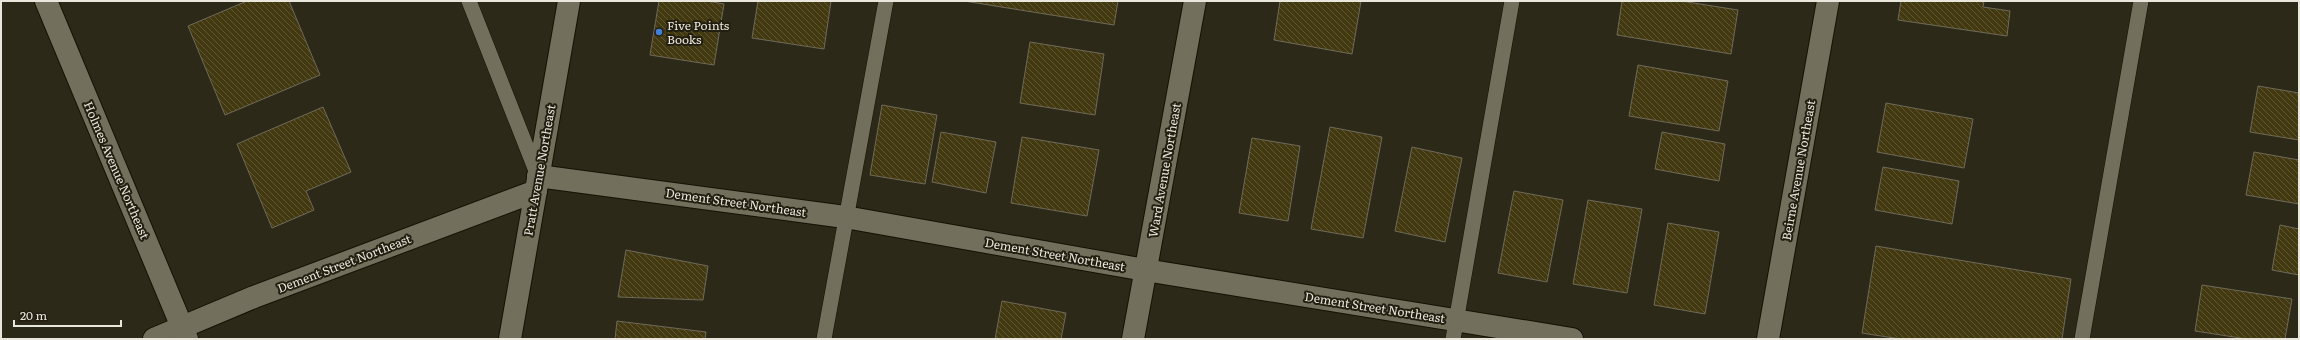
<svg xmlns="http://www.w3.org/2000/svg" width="2300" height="340" font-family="Literata,serif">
<defs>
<pattern id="building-back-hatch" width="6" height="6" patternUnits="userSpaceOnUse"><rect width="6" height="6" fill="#433911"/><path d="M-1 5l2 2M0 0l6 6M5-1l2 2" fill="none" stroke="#5e5633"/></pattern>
</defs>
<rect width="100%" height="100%" fill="#2d2919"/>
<path fill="url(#building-back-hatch)" stroke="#6f6a59" d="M247 1H289L320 75 225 115 188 26Z
M659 1H707L724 4 714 65 650 55Z
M758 1H831L824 49 752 38Z
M964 1H1118L1114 25Z
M1280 1H1361L1352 54 1274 40Z
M1622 1H1681L1738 10 1731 54 1617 35Z
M1901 1H1984L1983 7 2010 11 2007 36 1898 20Z
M1030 42 1104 54 1095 115 1020 103Z
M1638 65 1728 81 1719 131 1629 116Z
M2258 86 2299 93V140L2250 132Z
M1886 103 1973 119 1964 168 1877 152Z
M882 105 937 115 925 184 870 175Z
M323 107 351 172 306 191 314 210 272 228 237 144Z
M1330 127 1382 137 1363 238 1311 229Z
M941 132 996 142 986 193 932 182Z
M1662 132 1725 144 1719 181 1655 169Z
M1022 137 1099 150 1087 216 1011 203Z
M1252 138 1300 146 1288 221 1239 213Z
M1412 147 1462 158 1445 242 1395 231Z
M2254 152 2299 160V204L2246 195Z
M1883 167 1959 181 1952 224 1875 210Z
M1514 191 1563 200 1547 282 1498 273Z
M1588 200 1642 209 1627 293 1573 284Z
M1668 223 1719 232 1705 314 1654 305Z
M2280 225 2299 229V275L2272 270Z
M1876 246 2071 279 2062 339H1900L1862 333Z
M626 250 708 266 703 300 618 297Z
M2202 285 2292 299 2285 339H2247L2195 331Z
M1002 301 1066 313 1061 339H995Z
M617 321 706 332 705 339H615Z"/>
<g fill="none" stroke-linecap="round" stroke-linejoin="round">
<g stroke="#151104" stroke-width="16">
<path id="lane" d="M469 1 538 176
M824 339 886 1
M1453 339 1512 1
M2082 339 2141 1"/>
</g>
<g stroke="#151104" stroke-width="24">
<path id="street" d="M538 176 845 217 1145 270 1572 339
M154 339 254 297 536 191
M1133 339 1195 1
M1768 339 1828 1"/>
</g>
<g stroke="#151104" stroke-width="24">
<path id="secondary" d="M46 1 187 339
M510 339 569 1"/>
</g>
<use href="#lane" stroke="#736f5d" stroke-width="15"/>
<use href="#street" stroke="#736f5d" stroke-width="22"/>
<use href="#secondary" stroke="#736f5d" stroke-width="22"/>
</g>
<circle fill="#3f7fe0" stroke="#231f10" stroke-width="1.5" cx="659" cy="32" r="4"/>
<g text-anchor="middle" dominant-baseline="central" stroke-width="4" stroke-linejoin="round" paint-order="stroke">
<g font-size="12" fill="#e9e6dc" stroke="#231f10" text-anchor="start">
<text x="667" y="25">Five Points<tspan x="667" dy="14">Books</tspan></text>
</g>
<g font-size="12" fill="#e9e6dc" stroke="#231f10">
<text transform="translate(117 170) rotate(67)">Holmes Avenue Northeast</text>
<text transform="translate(539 170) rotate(-80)">Pratt Avenue Northeast</text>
<text transform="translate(1164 170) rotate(-80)">Ward Avenue Northeast</text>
<text transform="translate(1798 170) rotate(-80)">Beirne Avenue Northeast</text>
<text transform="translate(736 202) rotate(8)">Dement Street Northeast</text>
<text transform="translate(1055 254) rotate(10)">Dement Street Northeast</text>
<text transform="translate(344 263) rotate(-21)">Dement Street Northeast</text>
<text transform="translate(1375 307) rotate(9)">Dement Street Northeast</text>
</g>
</g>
<rect width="2300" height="340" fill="none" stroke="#e9e6dc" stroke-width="4"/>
<path d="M14 320v6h107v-6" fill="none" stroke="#e9e6dc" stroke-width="2"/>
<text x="20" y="320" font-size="12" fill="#e9e6dc" stroke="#231f10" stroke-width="3" paint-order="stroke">20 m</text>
</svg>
